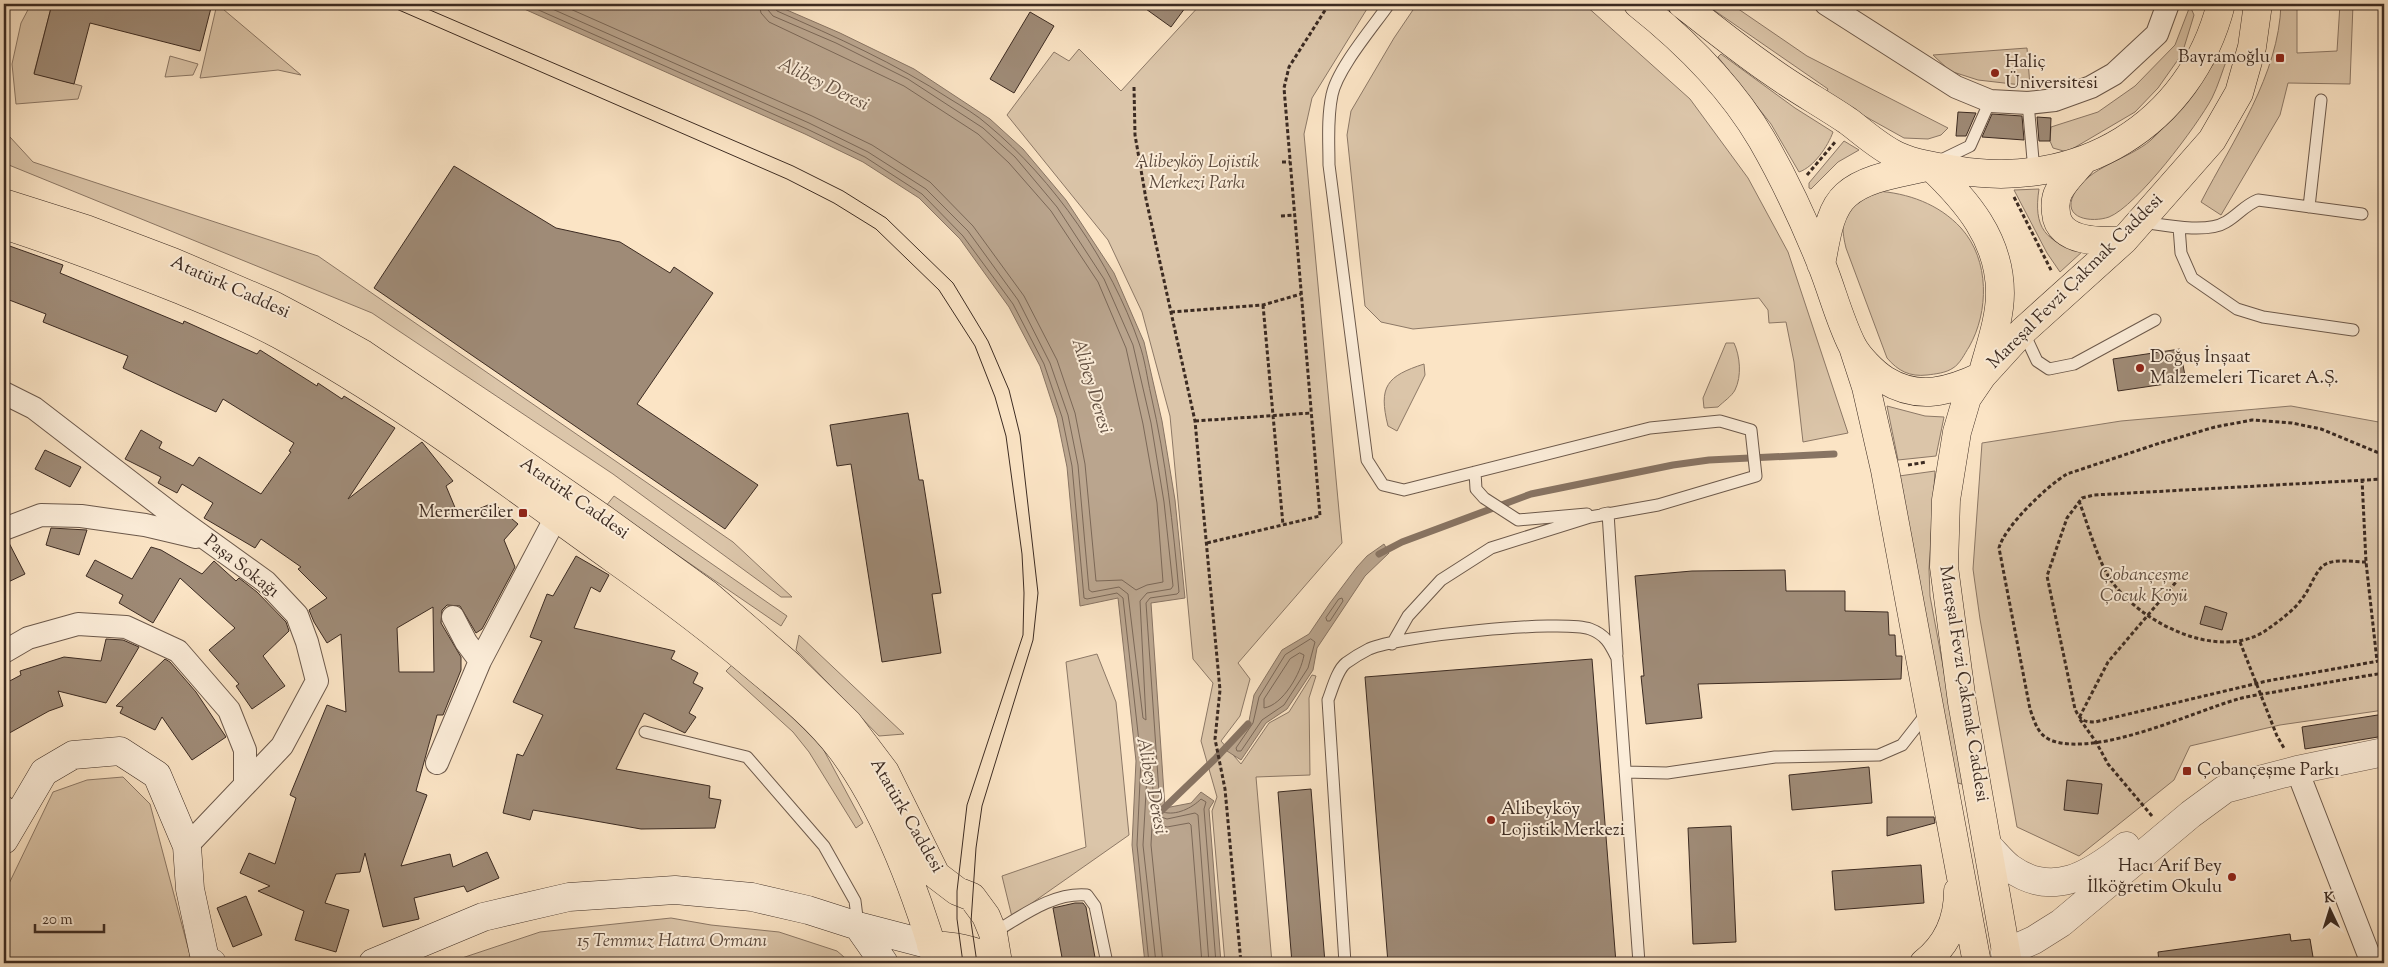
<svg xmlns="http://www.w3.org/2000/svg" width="2388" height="967" font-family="'Sorts Mill Goudy',serif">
<rect width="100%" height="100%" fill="#fbe4c5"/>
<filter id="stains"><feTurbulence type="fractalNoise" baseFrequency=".004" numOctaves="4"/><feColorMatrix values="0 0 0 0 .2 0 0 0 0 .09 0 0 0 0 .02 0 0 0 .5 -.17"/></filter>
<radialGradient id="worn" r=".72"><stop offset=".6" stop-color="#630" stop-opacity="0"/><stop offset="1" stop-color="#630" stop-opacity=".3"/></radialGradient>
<path fill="#dbc5a9" stroke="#8c7866" d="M31 4H52L34 73 82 86 78 99 16 104 12 64 21 23Z
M217 4 301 75 278 70 200 78Z
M1201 4H1370L1312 98 1304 134 1342 543 1238 663 1250 679 1240 716 1221 741 1241 764 1269 723 1289 712 1312 675 1316 676 1309 698 1310 775 1256 777 1272 963H1225L1212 811 1217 797 1201 741 1213 683 1193 659 1170 416 1142 312 1108 240 1007 115 1054 52 1069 61 1079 49 1121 91Z
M1417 4H1584L1690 99 1748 178 1788 252 1848 433 1803 442 1794 362 1786 322 1769 323 1768 310 1759 298 1413 329 1381 322 1365 306 1347 135 1351 111 1394 38Z
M1705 4H1731L1807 56 1948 128 1941 135 1928 139 1904 138 1825 94 1828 89Z
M2281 4H2297V53L2337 51 2340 4H2353L2350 84 2288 83 2280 115 2221 215 2201 202C2233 140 2279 75 2281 4Z
M2190 6 2194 15 2182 54 2158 88 2135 112 2067 152 2053 148 2050 141 2051 127 2098 112 2135 86 2175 45Z
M2027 48 2030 86 1978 80 1950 71 1933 55Z
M1721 54 1795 108 1833 132C1828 146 1814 167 1799 172L1771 124 1718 57Z
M2220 55 2227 59C2222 72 2218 86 2212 98 2197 126 2137 206 2109 217 2092 223 2061 219 2074 194 2089 166 2128 160 2151 140 2178 115 2198 85 2220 55Z
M170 56 198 64 193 75 165 77Z
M10 137 33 162 318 256 733 542 792 597H781L613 474 372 313 4 163V154Z
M1844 141 1859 150 1838 162 1811 189 1809 188V183Z
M2039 189C2033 227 2045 243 2083 251L2060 272 2047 253 2014 190Z
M1876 191C1908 193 1939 204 1961 228 1990 260 1989 312 1969 347 1965 353 1960 364 1953 368 1946 373 1935 374 1927 375 1910 377 1898 371 1887 358L1846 248C1838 216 1845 203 1876 191Z
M1726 343H1734C1740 356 1742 376 1735 390 1732 396 1723 402 1718 407L1704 408 1703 398Z
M1424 364 1425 375 1397 431 1388 426C1378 386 1387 376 1424 364Z
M1887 406 1925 416 1944 417 1936 456 1898 460Z
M2291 406 2384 423V710L2280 725 2190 746 2174 780 2079 856 2017 827 1980 619 1973 569 1982 443 2121 421Z
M1935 471 1929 569 1930 596 1965 785 1958 783 1955 777 1899 476Z
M614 496 787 616 781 626 606 506Z
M799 635 904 734 879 736 796 650Z
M1097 654 1116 702 1129 835 1012 917 1002 876 1086 847 1066 662Z
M732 665 785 710 821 745 863 823 856 828 809 752 793 732 726 671Z
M123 777 150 804 192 963H4V894L53 792 87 780Z
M671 918 711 925 779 932 837 951 851 963H447L540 932Z"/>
<path fill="#baa58e" stroke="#887463" d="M513 4H773L840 33 914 69 990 119 1023 149 1066 200 1114 273 1144 342 1162 421 1175 500 1185 598 1151 603 1165 808 1191 803 1201 792 1214 801 1209 809 1221 963H1145L1132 845 1136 761 1118 598 1080 606 1067 467 1057 418 1040 366 1009 307 960 239 919 198 863 162 805 134Z
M1384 544 1389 553 1365 576 1317 648 1313 670 1287 709 1266 723 1241 760 1227 751 1249 721 1254 695 1282 650 1309 634 1330 603 1357 567 1367 556Z"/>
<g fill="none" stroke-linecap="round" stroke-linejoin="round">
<path stroke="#7b6858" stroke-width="1" d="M525 4 807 129 865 157 922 194 963 236 1013 304 1044 364 1062 417 1072 466 1084 598 1087 599 1117 593 1123 598 1141 760 1137 845 1149 963
M541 4 809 123 868 152 926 189 968 231 1018 300 1050 363 1068 415 1078 465 1089 590 1092 592 1119 587 1128 594 1143 718 1146 720 1140 601 1147 593 1171 589 1173 586 1164 502 1151 423 1133 345 1104 279 1057 207 1015 157 983 128 908 79 836 43 773 16 768 10 767 4
M559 4 812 116 872 145 930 182 973 226 1024 296 1057 360 1075 413 1085 464 1096 581 1122 580 1136 590 1147 585 1163 582 1157 503 1143 424 1126 348 1098 282 1051 211 1009 163 978 134 904 86 769 22 761 13 759 4
M773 4 777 11C836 37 895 63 950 99 963 107 977 115 988 125 1054 180 1111 262 1139 343 1145 359 1147 378 1151 395 1166 460 1173 525 1179 592L1177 594 1150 598 1146 603 1160 807 1163 812C1176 816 1192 808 1201 799L1206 802 1204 809 1216 963
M1339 599 1342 598 1343 601 1330 621H1327L1326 618Z
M1311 639 1315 642 1308 668 1284 705 1262 720 1241 751H1237L1236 748 1253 723 1259 697 1285 655Z
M1300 653 1304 655C1301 673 1283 705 1264 708V699L1290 659Z
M1156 963 1143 845 1147 775 1149 773 1152 775 1154 808 1158 816 1167 819 1195 813 1198 815 1209 963
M1163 963 1151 845 1152 825 1154 823 1167 827 1189 823 1191 825 1202 963"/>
<path stroke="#887463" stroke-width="7" d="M1379 554 1402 542 1531 494 1673 465 1709 460 1834 454
M1160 812 1216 758 1248 724"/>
</g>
<path fill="#9f8b77" stroke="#3c2b22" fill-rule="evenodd" d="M52 4H212L200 51 90 23 74 84 34 74Z
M1139 4H1188L1171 27Z
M1030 12 1054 26 1014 93 990 79Z
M1958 112 1976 113 1966 136H1956Z
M1992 114 2022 116 2024 140 1982 137Z
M2037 117 2051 118 2050 141H2039Z
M454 166 556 228 620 242 670 273 674 267 713 293 637 404 758 485 725 529 374 288Z
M4 244 63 265 60 273 183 324 184 321 257 354 260 350 317 386 318 383 342 399 344 396 395 428 348 499 422 442 453 481 446 486 459 517 493 503 518 524 504 540 515 567 482 629 476 633 460 606 447 605 442 610 441 623 461 657V670L443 715H437L416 791 427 795 401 866 450 854 453 867 487 852 499 878 467 892 464 886 414 898 419 919 383 927 365 853 360 872 336 874 325 903 349 910 336 952 295 940 304 911 258 891 270 886 240 873 249 853 275 864 296 798 290 795 327 705 346 712 341 634 327 643 314 622 309 610 327 598 298 569 301 567 261 539 255 548 204 518 213 503 182 484 177 493 158 483 161 477 125 459 141 430 162 442 159 448 193 466 199 457 261 494 291 452 289 451 294 443 223 399 216 412 123 368 128 356 43 322 46 314 4 298ZM433 607 434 672H399L397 628Z
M2180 349 2186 381 2118 391 2113 359Z
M908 413 919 480H923L941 593 932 594 941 653 882 662 851 464 837 466 830 425Z
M45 450 81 467 70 487 35 469Z
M51 528 87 530 79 555 46 545Z
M8 541 25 574 4 584V542Z
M151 547 161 550 202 574 214 561 236 581 239 578 257 592 286 622 289 631 263 656 285 686 252 709 236 686 239 684 209 650 235 628 180 578 153 623 119 603 123 595 86 576 95 560 132 579Z
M576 556 609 575 600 592 591 587 574 628 675 651 671 659 698 673 693 683 703 688 689 713 696 717 685 733 644 713 616 769 710 786 709 798 721 800 715 828 641 829 533 810 530 820 503 813 517 754 523 756 543 715 513 702 542 641 530 637 547 594 553 596Z
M1785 570 1786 591H1845V611L1888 612 1889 635H1895L1896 656H1902L1901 679 1698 684 1702 718 1646 724 1641 676H1644L1635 576 1692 571Z
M2205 606 2227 613 2222 630 2200 624Z
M106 639 123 640 139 647 106 703 58 691 63 706 49 711 4 736V684L21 675 20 671 64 657 101 661Z
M165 659 170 662 196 692 226 737 192 760 162 717 155 730 120 713 123 707 116 706Z
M1592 659 1616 963H1388L1365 677Z
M2384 714V736L2305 749 2302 727Z
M1869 767 1872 803 1792 810 1789 775Z
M2067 780 2102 784 2098 814 2064 810Z
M1311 789 1325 963H1292L1278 792Z
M1887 817H1934L1935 823 1887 836Z
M1731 826 1736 942 1693 944 1688 828Z
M1921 865 1924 903 1835 910 1832 871Z
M246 896 262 935 233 947 217 908Z
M1075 903H1083L1086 907 1096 963H1063L1053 908Z
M2290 934 2291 941 2310 939 2314 963H2159L2158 952Z"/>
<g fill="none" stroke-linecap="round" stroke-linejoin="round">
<g stroke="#6c594b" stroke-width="13">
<path id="service" d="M1389 4C1373 27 1337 69 1332 95 1327 118 1329 142 1329 165L1367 460 1383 485 1404 490 1650 428 1720 421 1751 430 1756 476 1658 505 1590 517 1491 548 1441 580 1408 616 1392 644
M2028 103 2034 171
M1937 162 1970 146 1990 101
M2309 207 2321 100
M2142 222C2164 225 2207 234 2226 222 2238 215 2245 205 2258 200L2362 214
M2179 227 2181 253 2192 278 2237 309 2263 317 2353 330
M2023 331 2037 361 2049 369 2074 364 2155 320
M1475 472 1476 489 1484 498 1518 520 1587 514
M1603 514 1608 513 1617 654
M645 732 747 757 824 846 855 901 858 925
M1625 772 1667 773 1775 757 1879 755 1902 745 1927 713
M993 933C1021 917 1052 892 1087 895L1095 906 1107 963
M1345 963 1328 700C1332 690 1337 670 1346 663 1353 658 1361 653 1369 649 1397 636 1562 619 1590 629 1606 635 1610 644 1617 658L1639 963"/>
</g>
<g stroke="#6c594b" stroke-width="24">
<path id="minor" d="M1826 4 1956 87 1990 101 2028 103 2055 100 2091 87 2114 74 2157 34 2168 4
M4 393 34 408 173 515 266 582 297 615 307 642 317 681 282 746 187 846
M4 529 41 515 81 516 145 525 196 537
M453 617 466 642 480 661
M4 652 28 638 78 624 126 627 178 651 229 710 245 750V785
M437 763 480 661 556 517
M2297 770 2372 963
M4 807 16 816"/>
</g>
<g stroke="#6c594b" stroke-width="29">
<path id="tertiary" d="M1988 846C1995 853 2002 862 2010 868 2053 899 2091 874 2126 846
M2005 953 2034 940 2061 923 2191 814 2225 789 2297 770 2384 752"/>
</g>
<g stroke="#3c2b22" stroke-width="29">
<path id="secondary" d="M4 840 44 772 73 755 120 751 157 775 187 846 190 889 205 959 212 963
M858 926 884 963
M373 963 483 917 569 897 675 890 752 897 808 910 858 926 931 945"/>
</g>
<g stroke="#3c2b22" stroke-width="29">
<path id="primary" d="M1638 4C1686 42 1731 87 1762 140 1785 180 1804 221 1821 263 1832 290 1839 319 1852 345 1858 357 1874 373 1885 380 1919 401 1950 391 1982 376
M1682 4C1712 27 1741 51 1772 72 1797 90 1823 104 1848 121 1864 133 1880 148 1898 156 1916 164 1937 167 1956 170 2078 191 2190 126 2221 4
M2083 161C2076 170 2065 180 2059 191 2055 198 2055 206 2056 213 2058 243 2102 242 2124 240
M1930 166C1966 200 2000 239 2000 293 2000 319 1990 346 1983 372
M4 203 86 229 173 262 273 305 320 330 363 354 437 404 602 518 707 594 789 665 848 723 885 772 936 875 957 891 972 897 986 916 993 933 998 963
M4 225C63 244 120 266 178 289 212 303 247 317 280 335 398 399 505 481 614 559 665 595 713 631 761 672 789 695 819 720 841 749 886 809 916 892 937 963
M1821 264C1826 242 1828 211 1846 195 1867 176 1904 173 1930 166
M1853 347 1866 387 1885 470 1977 963
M931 945C954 946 972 949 992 959L994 963
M1924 963C1947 945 1958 920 1958 891
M2008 963 1962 702 1944 567 1946 500 1957 432 1967 398 1982 376 2023 331 2124 240 2212 140 2239 93 2252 47 2258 4"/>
</g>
<path stroke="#3c2b22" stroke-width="3" stroke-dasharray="4 2.5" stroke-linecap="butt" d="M1134 87 1135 135 1146 199 1195 421 1220 690 1215 739 1225 789 1241 963
M1282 162H1290
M1807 175 1836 141
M2014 197 2052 272
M1281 216 1294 215
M1263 305 1283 525
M1171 312 1263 305 1301 294
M1195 421 1311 413
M2384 455 2321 429 2292 423 2252 420 2215 427 2160 443 2067 474C2048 485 2004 527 1999 548L2030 709C2035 723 2038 736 2053 741 2101 756 2190 713 2238 699 2253 695 2270 693 2286 690 2319 684 2352 678 2384 673
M1908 465 1927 462
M2362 479 2366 562 2377 661
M2384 479 2094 495 2082 498 2067 518 2047 576 2075 709C2080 720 2083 722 2095 722L2267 681 2384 660
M2079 501C2088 525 2097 558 2110 579 2139 622 2217 662 2265 631 2279 621 2295 610 2304 596 2311 587 2317 566 2328 563 2339 559 2355 562 2366 562
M1207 543 1320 516 1284 88 1289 67 1329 4
M2240 642 2277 736 2284 748
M2152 816 2108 764 2096 742 2079 718 2108 662 2182 575"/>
<use href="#service" stroke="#fcedd9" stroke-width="11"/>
<use href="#minor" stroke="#fcedd9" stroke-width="22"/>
<use href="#tertiary" stroke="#fcedd9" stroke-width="28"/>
<use href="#secondary" stroke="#fcedd9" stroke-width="28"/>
<use href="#primary" stroke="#fbe4c5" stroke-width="28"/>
<path stroke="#3c2b22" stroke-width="1" d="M385 4 787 179 834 203 876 229 939 290 975 346 995 397 1006 436 1022 554 1024 593 1023 635 967 805 957 891V919L963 963
M416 4 793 166 843 191 886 218 953 283 988 341 1009 390 1020 435 1038 593 1033 640 982 806 976 848 971 922 977 963"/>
</g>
<g fill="#8f2418" stroke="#fcedd9" stroke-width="2">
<rect x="2275" y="53" width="10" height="10" rx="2.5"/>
<circle cx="1995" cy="73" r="5"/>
<circle cx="2140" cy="368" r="5"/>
<rect x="518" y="508" width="10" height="10" rx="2.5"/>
<rect x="2182" y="766" width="10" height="10" rx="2.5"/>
<circle cx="1491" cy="820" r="5"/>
<circle cx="2232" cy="877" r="5"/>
</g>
<g text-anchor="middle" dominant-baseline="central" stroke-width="4" stroke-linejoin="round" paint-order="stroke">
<g font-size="18" fill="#3c2b22" stroke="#fcedd9" text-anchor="start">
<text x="2270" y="58" text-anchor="end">Bayramoğlu</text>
<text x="2005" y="63">Haliç<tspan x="2005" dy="21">Üniversitesi</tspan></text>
<text x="2150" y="358">Doğuş İnşaat<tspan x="2150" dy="21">Malzemeleri Ticaret A.Ş.</tspan></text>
<text x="513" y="513" text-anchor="end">Mermerciler</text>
<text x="2197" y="771">Çobançeşme Parkı</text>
<text x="1501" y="810">Alibeyköy<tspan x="1501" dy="21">Lojistik Merkezi</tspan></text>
<text x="2222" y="867" text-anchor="end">Hacı Arif Bey<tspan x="2222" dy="21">İlköğretim Okulu</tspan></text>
</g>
<g font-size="18" font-style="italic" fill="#5c4a3d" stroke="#fcedd9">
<text x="1197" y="163">Alibeyköy Lojistik<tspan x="1197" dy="21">Merkezi Parkı</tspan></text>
<text x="2144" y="576">Çobançeşme<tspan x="2144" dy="21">Çocuk Köyü</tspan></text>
<text x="672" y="942">15 Temmuz Hatıra Ormanı</text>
</g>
<g font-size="18" fill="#3c2b22" stroke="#fcedd9">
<text transform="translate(2076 282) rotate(-45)">Mareşal Fevzi Çakmak Caddesi</text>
<text transform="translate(230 288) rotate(24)">Atatürk Caddesi</text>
<text transform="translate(574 499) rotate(35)">Atatürk Caddesi</text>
<text transform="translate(241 567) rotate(38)">Paşa Sokağı</text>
<text transform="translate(1963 684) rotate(81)">Mareşal Fevzi Çakmak Caddesi</text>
<text transform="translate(906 816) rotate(60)">Atatürk Caddesi</text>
</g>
<g font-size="19" font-style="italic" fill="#625042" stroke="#fcedd9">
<text transform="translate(823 85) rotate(26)">Alibey Deresi</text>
<text transform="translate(1091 386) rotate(73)">Alibey Deresi</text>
<text transform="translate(1151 786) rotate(79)">Alibey Deresi</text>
</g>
</g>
<rect width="2388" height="967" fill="none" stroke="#fbe4c5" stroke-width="20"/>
<rect x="5" y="5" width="2378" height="957" fill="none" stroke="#3c2b22" stroke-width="2.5"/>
<rect x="10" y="10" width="2368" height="947" fill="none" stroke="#3c2b22"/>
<g transform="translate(2330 910) rotate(356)" stroke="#fcedd9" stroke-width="4" paint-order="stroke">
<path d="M0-4L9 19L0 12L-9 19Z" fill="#3c2b22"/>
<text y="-8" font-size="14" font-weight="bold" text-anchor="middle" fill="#3c2b22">K</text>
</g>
<path d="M35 924v8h69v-8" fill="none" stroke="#3c2b22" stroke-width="2.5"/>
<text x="42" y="924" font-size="15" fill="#3c2b22" stroke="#fcedd9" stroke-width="4" paint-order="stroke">20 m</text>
<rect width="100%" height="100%" filter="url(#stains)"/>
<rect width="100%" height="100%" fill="url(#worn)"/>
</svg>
